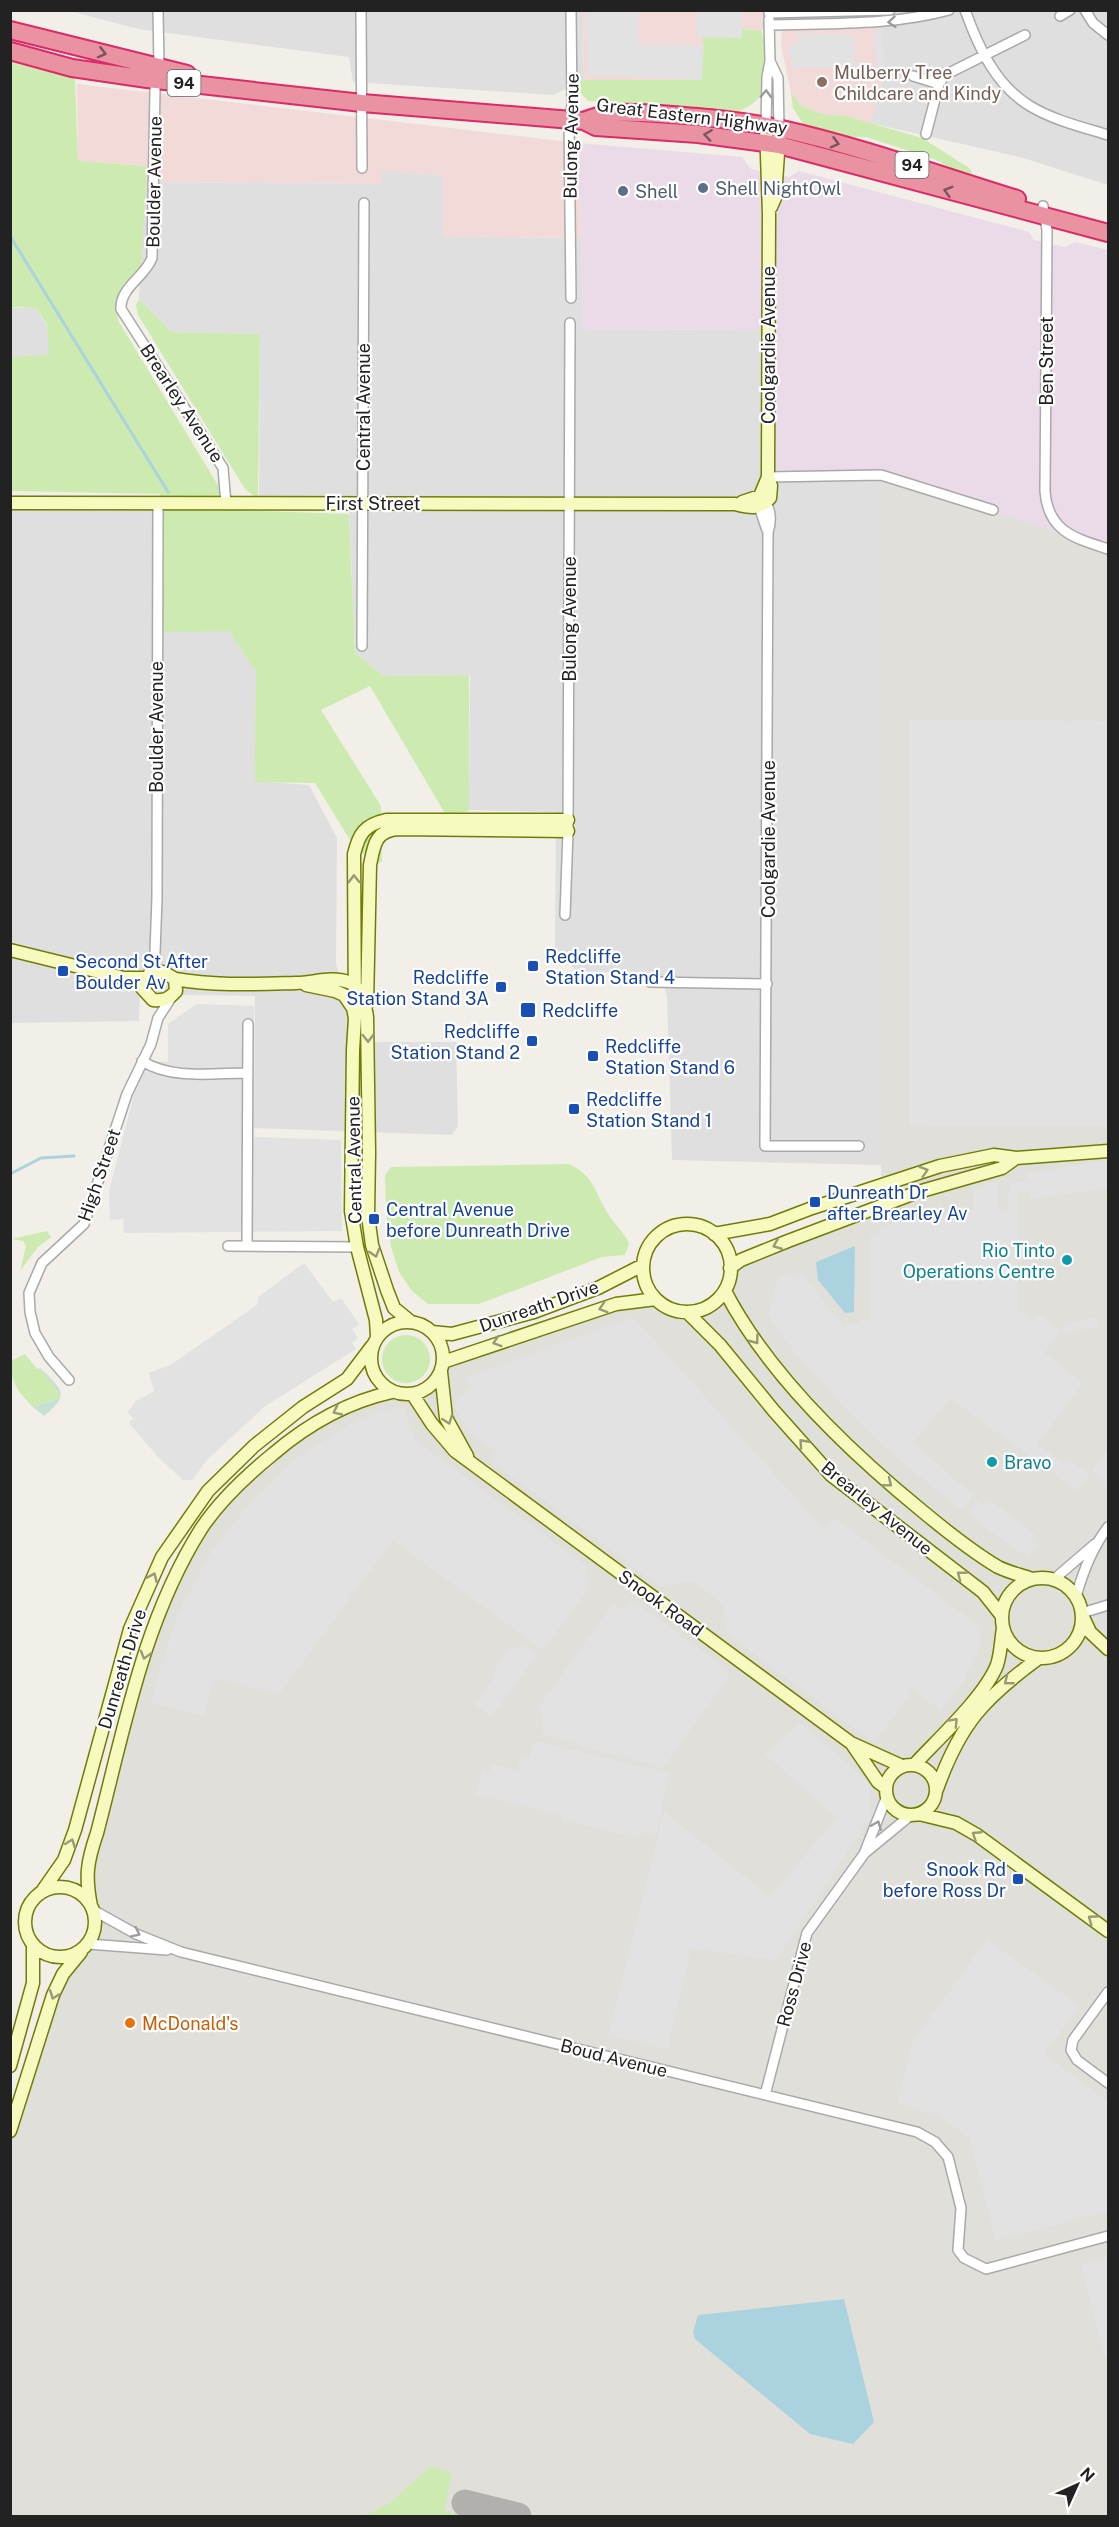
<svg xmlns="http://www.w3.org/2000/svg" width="1119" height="2527" font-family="'Public Sans',sans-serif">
<rect width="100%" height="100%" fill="#f2efe9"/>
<path fill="#e0dfdf" d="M70 11H583L584 80 553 95 353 82 349 57 138 29Z
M762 11H1108V185L1023 158 870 123 886 74 880 27 761 30Z
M382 171 443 175 444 236 581 238 583 330 769 329 881 475V1165L672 1160 667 995 658 975 577 971 555 949 556 812 469 810 470 675 384 676 355 653 349 508 259 506 260 334 172 332 139 299 145 182 382 184Z
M10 308H36L48 328 51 357 11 358Z
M11 495 161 496 228 627 257 672 256 781 309 785 337 838 336 964 350 1014V1042H456L458 1126 452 1135 254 1128 255 996 140 994 139 1021 11 1023Z"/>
<path fill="#f2dad9" d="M583 11H762L761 30 742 29 702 80H584Z
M880 27 886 74 870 123 846 116 826 115 803 107 791 93 781 45 782 29Z
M77 84 579 143 581 238 443 236 442 175 382 171V184L145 182 146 166 78 161Z"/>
<path fill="#ebdbe8" d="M579 143 742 157 751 169 789 177 799 171 1029 232 1034 240 1065 247 1075 242 1108 250V549L881 475 768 481 769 329 583 330Z"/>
<path fill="#e1dfda" d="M881 475 1108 549V2516H11L10 2132 63 1974 88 1944 94 1928 95 1919 85 1880 154 1621 227 1495 322 1418 389 1396 399 1399 418 1396 433 1384 440 1366 478 1349 656 1299 676 1311 687 1312 702 1310 715 1302 725 1291 730 1268 881 1206Z"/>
<path fill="#cdebb0" d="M742 29 761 30C767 42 765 79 761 93 758 102 747 108 739 111L588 101 580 92 578 83 584 80H701L703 37 741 38Z
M10 62 75 78 78 161 147 166 141 269C119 285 113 295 119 322L233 510 349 514 355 653 384 676 469 675V811L447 817 370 686 321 710 381 806 382 861 372 868 367 854 358 853 315 783 255 782 256 672 229 631 161 632 160 494 11 491V357L49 355 47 325 36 308 11 307Z
M791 93 803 107 826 115 846 116 922 138 968 167 972 171V174L950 168 934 159 866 137H851L803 124 793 108Z
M139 299 172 332 260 334 258 499 245 489 138 315 136 305Z
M569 1164C595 1177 593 1189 607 1212 613 1223 623 1231 629 1243L625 1255 602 1257 479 1304H428L412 1291 399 1272 391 1247 386 1213 385 1175 391 1167Z
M47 1231 51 1237 38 1247 20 1271 26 1246 23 1241 11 1239Z
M382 1359a24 24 0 1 1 48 0a24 24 0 1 1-48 0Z
M25 1354 37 1369 40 1368 60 1395 59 1398 33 1407C17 1390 11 1384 11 1361Z
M431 2466 452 2473 444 2511 465 2516H364L390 2503Z"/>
<path fill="#c6e0d4" d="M40 1368C63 1390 70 1395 44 1416L33 1407 57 1399 60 1395Z"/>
<path fill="#e2e2e2" d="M587 11H639V45H704L702 80 588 75Z
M697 11 742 12V38L696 37Z
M874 30H881L886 74 877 71Z
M799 33 853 35 856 67 793 68 789 48 799 42Z
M909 720 1108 721V1126L909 1125Z
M196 1004 254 1006V1137L341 1140 342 1231 124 1233 123 1219 110 1220 109 1191 136 1087 150 1061 168 1062V1024Z
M1097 1162H1108V1188L1030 1199 1029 1191 1018 1192V1309L1033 1321 1039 1314 1060 1330 1044 1353 1083 1383 1037 1444 1063 1464 1068 1459 1090 1475 1078 1491 950 1398 913 1443 973 1495 961 1510 875 1439 810 1370 783 1337 768 1313 777 1281 790 1271 796 1278 802 1273 843 1327 849 1324 858 1325 863 1318 870 1322V1235L881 1231 880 1227 906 1219 938 1212 939 1215 973 1210V1186L983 1187V1182L998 1183V1209L1005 1210 1008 1206 1009 1184 1012 1182 1027 1181 1026 1173Z
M304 1263 333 1302 341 1298 359 1324 352 1329 358 1338 352 1343 356 1349 264 1407 207 1460 192 1480H183L159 1458 129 1423 134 1418 127 1413 136 1401 154 1391 149 1373 172 1364 257 1305 258 1297Z
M1097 1317 1099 1326 1064 1334 1062 1325Z
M629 1318H634L824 1530 834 1518 980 1627V1646L965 1679 941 1711 913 1690 874 1743 726 1633 723 1605 697 1583 681 1582 662 1587 491 1461 497 1452 470 1433 454 1407 470 1385 463 1378Z
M395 1406 404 1409 416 1441 585 1565 590 1587 543 1650 393 1540 279 1694 214 1678 204 1716 150 1702 177 1615 209 1555 250 1503 298 1457 358 1420 384 1408 386 1412 393 1410Z
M1108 1449V1483L1092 1471Z
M987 1499 1035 1534 1031 1540 1038 1545 1028 1558 968 1514 977 1501 983 1505Z
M635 1602 726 1669 728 1677 663 1768 543 1735V1714L537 1710 613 1604 621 1609Z
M523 1644 537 1655 491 1717 475 1704 495 1676 492 1673 512 1645 519 1650Z
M801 1723 871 1785 870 1818 776 1960 691 1949 668 2049 608 2035 664 1812 770 1897 837 1818 765 1754Z
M535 1741 670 1773 656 1836 640 1832 638 1838 562 1820V1816L476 1795 482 1770 490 1772 492 1764 517 1770 521 1755 529 1757Z
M987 1940 1079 2006 1044 2054 1108 2102V2211L996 2241 970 2138 938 2115 897 2104 913 2041Z
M1108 2257V2356L1105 2357 1081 2265Z"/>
<path fill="#aad3df" d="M855 1246 854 1312 845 1313 818 1280 816 1262Z
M844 2299 874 2422 853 2444 810 2434 695 2339 693 2332 698 2315Z"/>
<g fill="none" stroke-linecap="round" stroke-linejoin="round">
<path stroke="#aad3df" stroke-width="3" d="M10 236 168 492
M10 1174 41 1158 74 1156"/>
<path stroke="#b1b0ac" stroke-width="27" d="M465 2503 518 2516"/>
<g stroke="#a9a9a9" stroke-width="12">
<path id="street" d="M158 10 159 68
M361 10 362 168
M571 10 572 106 569 119 571 298
M965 10C978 46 995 85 1030 106 1053 120 1082 127 1108 135
M1085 10 1093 23 1108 35
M769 13 890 10
M1060 16 1070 10
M769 25C830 23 890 26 949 10
M770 61 778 78 779 128
M913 76 939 84
M157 80 155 89 152 258C145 277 120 287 121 309L223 468 226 504
M766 126 767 77 770 61 769 19
M926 134 939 84 945 75 1025 35
M1043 206 1047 230 1045 491C1048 532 1075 538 1108 549
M768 477 881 475 993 510
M762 498C771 507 772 521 768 532L765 1146H859
M757 501 767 530
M362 646 364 203
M565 915 568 831 570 323
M148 975 155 952 157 898 158 503
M650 982 767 984
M142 1061C172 1080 213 1073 248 1073
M228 1246 357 1247
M247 1246 248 1024
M69 1380 49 1357 35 1333 30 1312 29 1293 42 1263 84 1224 127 1094 151 1044 158 1018 171 998
M1053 1580 1095 1544
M1076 1597C1083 1571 1092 1548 1108 1527
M1082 1613 1108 1605
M866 1852 911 1815
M93 1910 136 1934 181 1952 917 2132 935 2142 948 2157 961 2208 958 2250 964 2258 986 2269 1108 2236
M88 1944 167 1950
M1108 1992 1073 2040 1071 2050 1077 2060 1108 2083
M765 2095 807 1933 864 1854 887 1796"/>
</g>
<g stroke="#707d05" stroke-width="15">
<path id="secondary" d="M771 207 775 198 779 138
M742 502 760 496 768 477 769 214 766 126
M10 503 735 504C750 508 759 510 770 498L771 486 768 477
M10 950 124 978H145
M157 972H163L175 979 176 991C169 999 164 1001 153 1000L142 988 145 978Z
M175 979C215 986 256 984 296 983 312 983 332 976 348 982 362 987 365 1004 367 1017L369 1153 368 1216 372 1245 387 1290 394 1308 411 1322
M306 985 335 991 344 995 353 1008 355 1018 353 1050 351 1211 357 1247 376 1320 377 1336
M367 1004 370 865C374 845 375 831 398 829L568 831
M355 1018 354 854C359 834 364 825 386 820H568
M643 1268a44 44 0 1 1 88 0a44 44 0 1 1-88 0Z
M714 1234 770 1224 812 1208 940 1166 994 1155 1016 1158 1108 1151
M730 1268 741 1260 788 1241 918 1192 1002 1168 1016 1158
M725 1291C768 1374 849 1451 921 1510 945 1530 971 1551 998 1567 1008 1572 1021 1575 1032 1579
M687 1312 720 1345 774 1411 831 1475 983 1592 1002 1616
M371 1358a36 36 0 1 1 72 0a36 36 0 1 1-72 0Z
M432 1332 452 1334 534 1312 598 1288 643 1265
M443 1362 616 1304 656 1299
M441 1372 446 1418 467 1456
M413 1395 432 1424 455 1451 851 1743 902 1766
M1002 1618a40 40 0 1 1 80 0a40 40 0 1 1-80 0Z
M1083 1617 1090 1632 1108 1649
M852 1744 878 1782 886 1788
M914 1765C938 1739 985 1696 997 1665 1001 1653 1001 1640 1003 1628
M886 1790a25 25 0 1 1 50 0a25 25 0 1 1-50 0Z
M937 1789C960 1724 984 1698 1039 1658
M919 1814 956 1823 977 1835 1108 1931
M25 1922a35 35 0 1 1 70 0a35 35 0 1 1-70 0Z
M41 1893 64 1860 75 1830 130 1629 162 1557 208 1491 254 1446 303 1407 347 1379 372 1346
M91 1906C85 1876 87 1862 97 1833 124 1730 143 1621 201 1529 220 1500 246 1476 273 1454 308 1424 347 1402 392 1392
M10 2066 33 1983V1945
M10 2131 53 1995 63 1974 81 1952"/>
</g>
<g stroke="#dc2a67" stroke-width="20">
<path id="highway" d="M10 30 187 74
M10 51 72 68 147 79 362 103 584 121 596 127 698 134 779 145 1108 233
M584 121C611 109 631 113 660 114 700 117 742 120 782 129 862 147 939 175 1017 199"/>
</g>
<use href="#street" stroke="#fff" stroke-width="9"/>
<use href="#secondary" stroke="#f7fabf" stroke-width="12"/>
<use href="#highway" stroke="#e892a2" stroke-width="16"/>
</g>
<defs><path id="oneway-chevron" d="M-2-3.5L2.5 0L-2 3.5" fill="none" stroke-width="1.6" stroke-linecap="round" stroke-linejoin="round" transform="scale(1.5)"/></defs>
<g stroke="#9c9c9c">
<use href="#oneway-chevron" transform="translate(892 22) rotate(175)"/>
<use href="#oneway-chevron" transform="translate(766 94) rotate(-88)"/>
<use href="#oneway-chevron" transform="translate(877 1825) rotate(-68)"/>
<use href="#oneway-chevron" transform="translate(136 1933) rotate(26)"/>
</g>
<g stroke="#7b545c">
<use href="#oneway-chevron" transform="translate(102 53) rotate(14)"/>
<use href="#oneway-chevron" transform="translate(708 135) rotate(-172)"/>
<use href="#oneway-chevron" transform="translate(835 143) rotate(15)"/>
<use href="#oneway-chevron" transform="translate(948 191) rotate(-164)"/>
</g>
<g stroke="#979978">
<use href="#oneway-chevron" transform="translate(354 879) rotate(-91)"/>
<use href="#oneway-chevron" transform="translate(368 1038) rotate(89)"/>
<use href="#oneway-chevron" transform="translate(924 1171) rotate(-17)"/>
<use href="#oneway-chevron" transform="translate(777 1245) rotate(158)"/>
<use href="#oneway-chevron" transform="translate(375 1253) rotate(73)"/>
<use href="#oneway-chevron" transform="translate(603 1308) rotate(163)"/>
<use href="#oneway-chevron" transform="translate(755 1340) rotate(53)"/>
<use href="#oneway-chevron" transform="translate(497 1342) rotate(162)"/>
<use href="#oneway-chevron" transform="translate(337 1411) rotate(155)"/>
<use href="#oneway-chevron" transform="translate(448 1420) rotate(70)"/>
<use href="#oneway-chevron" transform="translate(803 1443) rotate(-132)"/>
<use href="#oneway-chevron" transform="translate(888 1483) rotate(39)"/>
<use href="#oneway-chevron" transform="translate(961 1575) rotate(-142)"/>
<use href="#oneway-chevron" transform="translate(153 1577) rotate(-66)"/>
<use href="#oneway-chevron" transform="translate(145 1655) rotate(106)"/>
<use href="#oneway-chevron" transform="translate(1008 1681) rotate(142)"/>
<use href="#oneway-chevron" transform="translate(954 1722) rotate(-47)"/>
<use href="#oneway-chevron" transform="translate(976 1835) rotate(-147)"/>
<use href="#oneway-chevron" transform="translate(71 1843) rotate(-69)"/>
<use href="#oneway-chevron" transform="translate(1092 1919) rotate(-144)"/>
<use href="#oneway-chevron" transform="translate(54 1995) rotate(111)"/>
</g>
<circle fill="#8d6e63" stroke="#fff" stroke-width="2" cx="822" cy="82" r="6"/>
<g fill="#5c6f8a" stroke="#fff" stroke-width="2">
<circle cx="703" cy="188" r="6"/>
<circle cx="623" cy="191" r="6"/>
</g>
<g fill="#1a4fb4" stroke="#fff" stroke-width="2">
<rect x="527" y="960" width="12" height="12" rx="3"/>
<rect x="57" y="965" width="12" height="12" rx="3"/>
<rect x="495" y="981" width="12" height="12" rx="3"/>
<rect x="520" y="1002" width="16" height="16" rx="3"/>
<rect x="526" y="1035" width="12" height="12" rx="3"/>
<rect x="587" y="1050" width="12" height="12" rx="3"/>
<rect x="568" y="1103" width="12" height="12" rx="3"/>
<rect x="809" y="1196" width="12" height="12" rx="3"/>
<rect x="368" y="1213" width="12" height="12" rx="3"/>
<rect x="1012" y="1873" width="12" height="12" rx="3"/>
</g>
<g fill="#0f9aa8" stroke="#fff" stroke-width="2">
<circle cx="1067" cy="1260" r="6"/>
<circle cx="992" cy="1462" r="6"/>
</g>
<circle fill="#e8710a" stroke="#fff" stroke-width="2" cx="130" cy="2023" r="6"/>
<g text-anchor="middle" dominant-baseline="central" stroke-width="4.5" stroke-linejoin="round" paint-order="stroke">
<g fill="#fff" stroke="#646464" stroke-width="1.5">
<rect x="167.5" y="70" width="33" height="26" rx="4.5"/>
<rect x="895.5" y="152" width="33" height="26" rx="4.5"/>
</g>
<g font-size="16" font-weight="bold" fill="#222">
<text x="184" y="83">94</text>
<text x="912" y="165">94</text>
</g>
<g font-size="18" fill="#785e54" stroke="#fff" text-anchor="start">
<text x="834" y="72">Mulberry Tree<tspan x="834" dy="21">Childcare and Kindy</tspan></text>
</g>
<g font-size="18" fill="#222" stroke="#fff">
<text transform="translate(692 116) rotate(7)">Great Eastern Highway</text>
<text transform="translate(571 136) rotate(-89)">Bulong Avenue</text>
<text transform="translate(154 182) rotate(-89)">Boulder Avenue</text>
<text transform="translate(768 345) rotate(-90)">Coolgardie Avenue</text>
<text transform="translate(1046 361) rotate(-90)">Ben Street</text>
<text transform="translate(182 403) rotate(57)">Brearley Avenue</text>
<text transform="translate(363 407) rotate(-90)">Central Avenue</text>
<text x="373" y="503">First Street</text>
<text transform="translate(569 619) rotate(-90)">Bulong Avenue</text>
<text transform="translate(156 727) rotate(-90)">Boulder Avenue</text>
<text transform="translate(768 839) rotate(-90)">Coolgardie Avenue</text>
<text transform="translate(354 1160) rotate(-91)">Central Avenue</text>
<text transform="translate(99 1175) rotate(-71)">High Street</text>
<text transform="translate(539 1306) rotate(-19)">Dunreath Drive</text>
<text transform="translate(877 1508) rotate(39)">Brearley Avenue</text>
<text transform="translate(661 1603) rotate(36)">Snook Road</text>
<text transform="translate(122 1669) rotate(-73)">Dunreath Drive</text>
<text transform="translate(794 1984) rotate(-75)">Ross Drive</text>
<text transform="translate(614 2058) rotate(14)">Boud Avenue</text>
</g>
<g font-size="18" fill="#4e5e75" stroke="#fff" text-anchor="start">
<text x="715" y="188">Shell NightOwl</text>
<text x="635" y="191">Shell</text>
</g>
<g font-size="18" fill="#164399" stroke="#fff" text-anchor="start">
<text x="545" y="956">Redcliffe<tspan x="545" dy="21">Station Stand 4</tspan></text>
<text x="75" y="961">Second St After<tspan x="75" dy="21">Boulder Av</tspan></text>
<text x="489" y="977" text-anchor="end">Redcliffe<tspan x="489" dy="21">Station Stand 3A</tspan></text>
<text x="542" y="1010">Redcliffe</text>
<text x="520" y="1031" text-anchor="end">Redcliffe<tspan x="520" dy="21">Station Stand 2</tspan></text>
<text x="605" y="1046">Redcliffe<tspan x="605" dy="21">Station Stand 6</tspan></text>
<text x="586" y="1099">Redcliffe<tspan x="586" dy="21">Station Stand 1</tspan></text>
<text x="827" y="1192">Dunreath Dr<tspan x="827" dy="21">after Brearley Av</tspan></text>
<text x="386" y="1209">Central Avenue<tspan x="386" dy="21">before Dunreath Drive</tspan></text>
<text x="1006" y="1869" text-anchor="end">Snook Rd<tspan x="1006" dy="21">before Ross Dr</tspan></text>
</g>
<g font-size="18" fill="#0d838f" stroke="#fff" text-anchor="end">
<text x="1055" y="1250">Rio Tinto<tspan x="1055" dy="21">Operations Centre</tspan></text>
<text x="1004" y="1462" text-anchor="start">Bravo</text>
</g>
<g font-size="18" fill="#c56008" stroke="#fff" text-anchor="start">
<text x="142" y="2023">McDonald's</text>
</g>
</g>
<rect width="1119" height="2527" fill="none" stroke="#222222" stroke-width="24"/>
<g transform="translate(1077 2485) rotate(45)" stroke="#ffffff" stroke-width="4.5" paint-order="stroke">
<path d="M0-4.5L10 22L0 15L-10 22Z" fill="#222222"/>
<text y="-9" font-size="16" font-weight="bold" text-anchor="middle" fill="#222222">N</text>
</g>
</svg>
